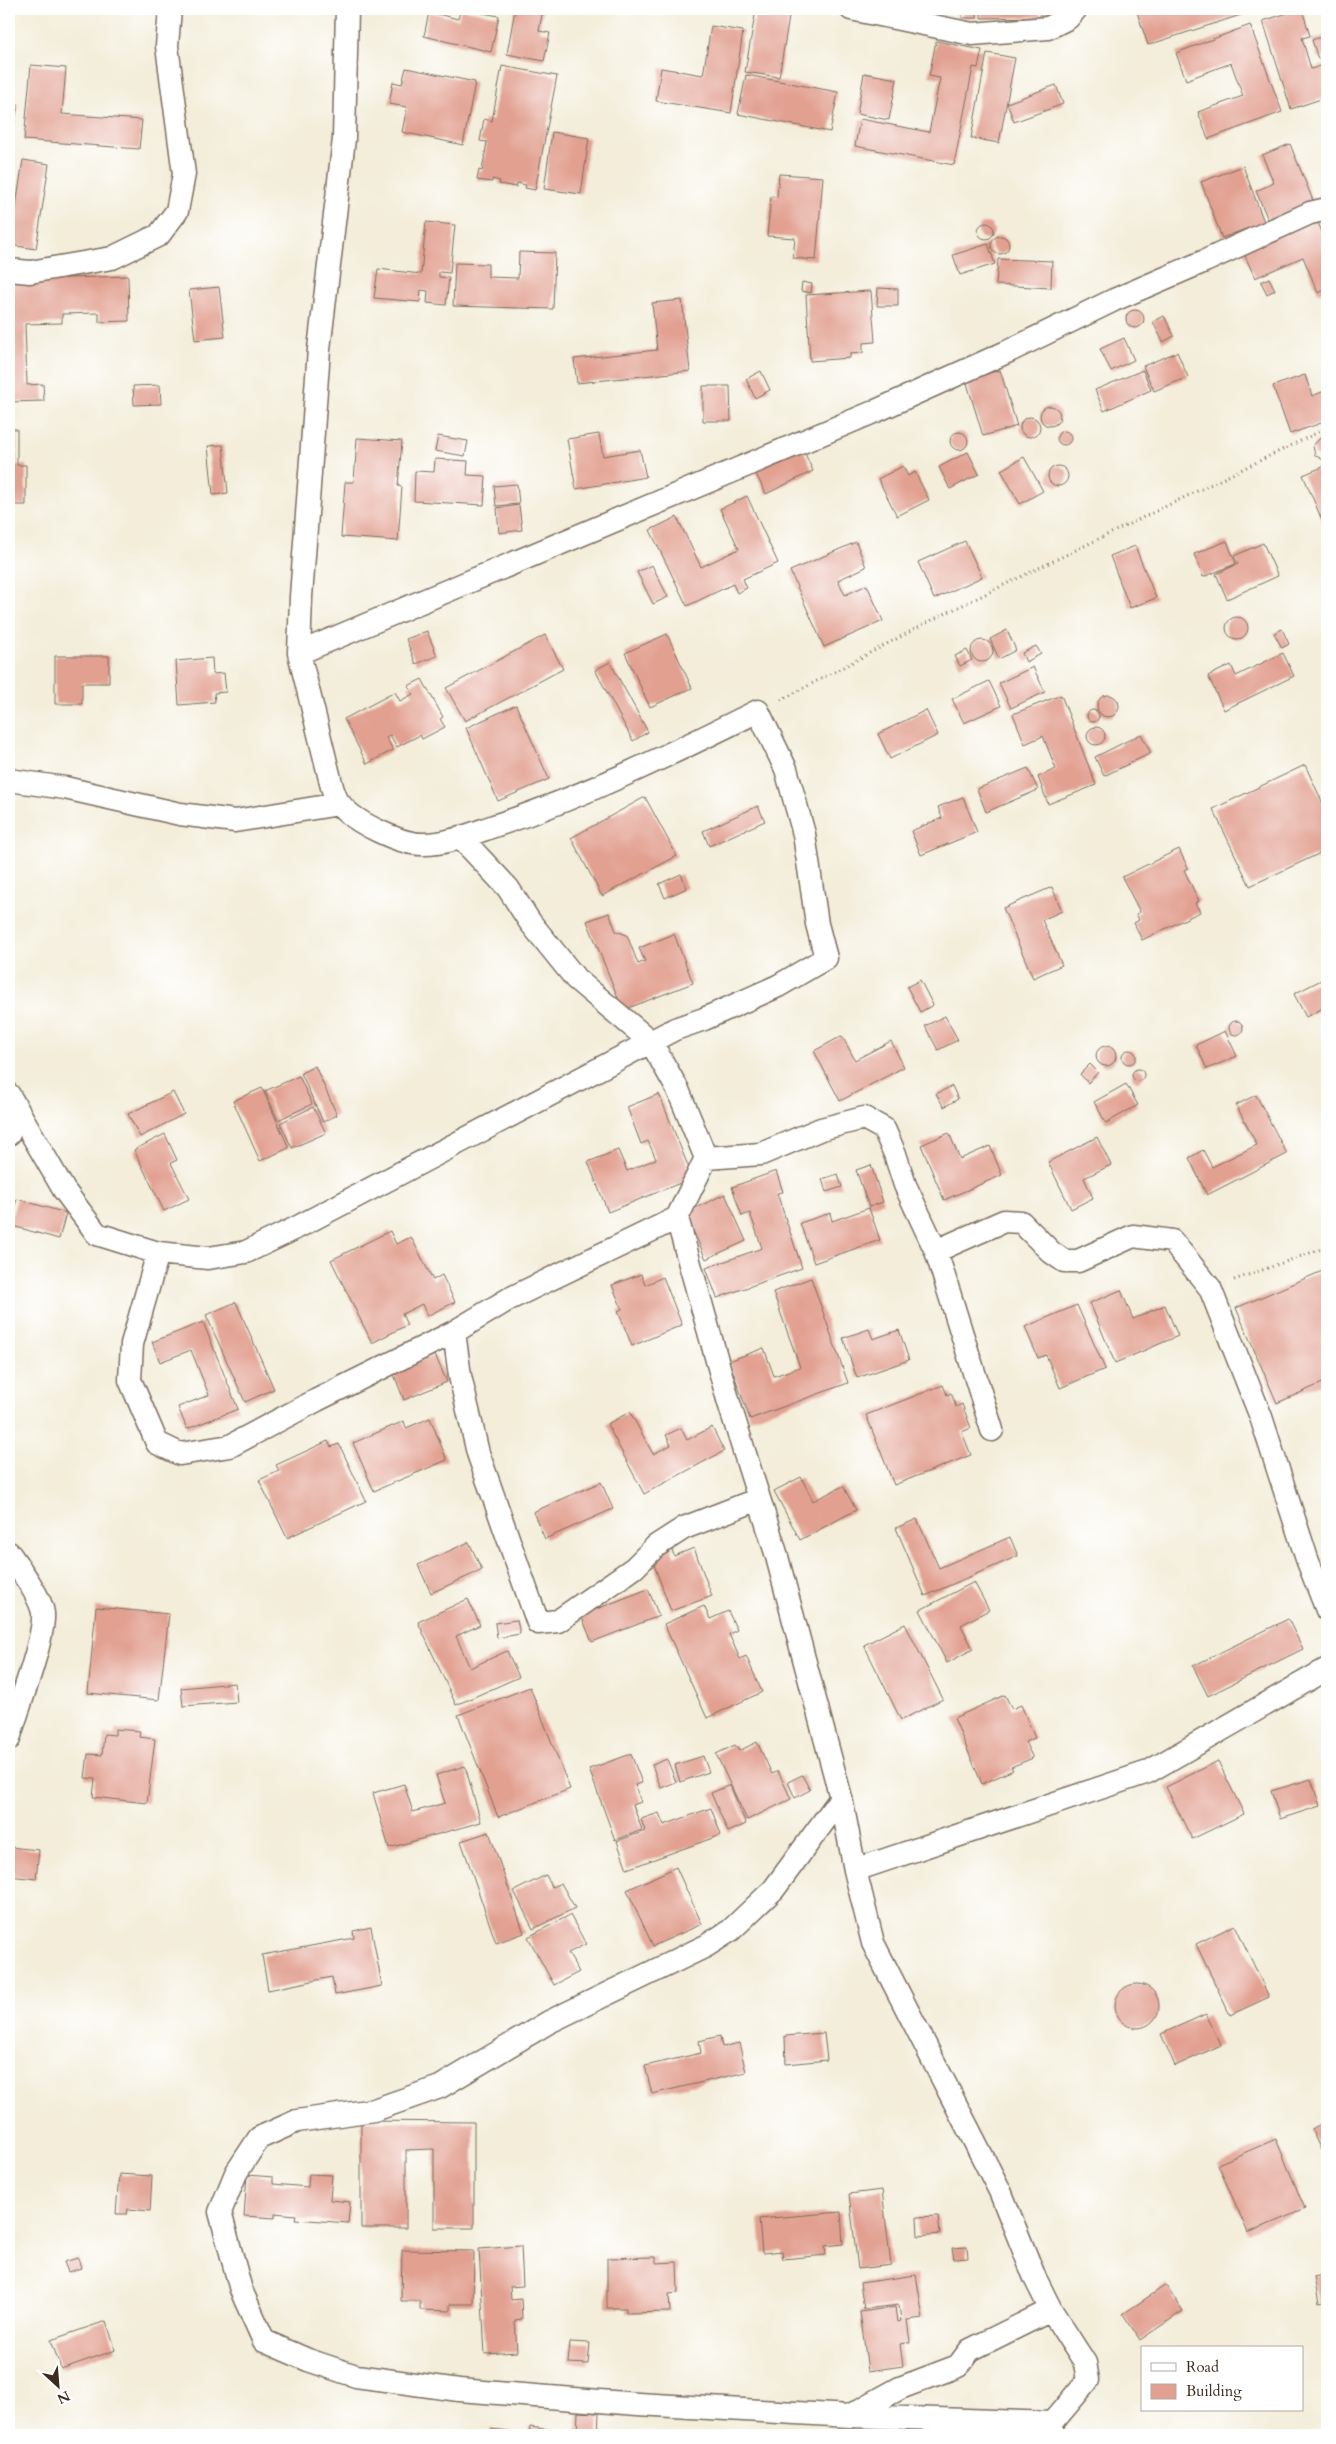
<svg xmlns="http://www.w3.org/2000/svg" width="1336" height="2444" font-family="Cardo,serif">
<rect width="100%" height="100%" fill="#fff"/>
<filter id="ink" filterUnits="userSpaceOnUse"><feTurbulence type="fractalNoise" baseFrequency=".02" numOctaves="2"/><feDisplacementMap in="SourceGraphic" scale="10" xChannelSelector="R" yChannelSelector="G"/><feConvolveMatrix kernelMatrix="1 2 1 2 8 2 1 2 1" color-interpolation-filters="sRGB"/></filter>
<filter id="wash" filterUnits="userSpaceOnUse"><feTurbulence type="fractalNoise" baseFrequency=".0096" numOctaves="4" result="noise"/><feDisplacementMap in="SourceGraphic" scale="20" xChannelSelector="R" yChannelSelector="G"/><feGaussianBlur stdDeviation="1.12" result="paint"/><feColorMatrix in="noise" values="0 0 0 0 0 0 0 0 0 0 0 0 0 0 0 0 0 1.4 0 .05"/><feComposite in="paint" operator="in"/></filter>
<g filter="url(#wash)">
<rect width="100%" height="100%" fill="#f3edd9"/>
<g id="blocks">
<path fill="#e2a091" d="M461 9 499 16 491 52 424 36 429 12 458 19Z
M515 9H543L539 31 550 33 544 61 507 54Z
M756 9 790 11 779 77 745 72Z
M962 9H977V18H962Z
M981 9H1040V17L981 18Z
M1044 9H1066L1047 18Z
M1136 9H1246L1247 13 1148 45Z
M1300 9H1302L1310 36 1302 38 1311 69 1327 64V97L1291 109 1263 21Z
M1250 25 1282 112 1208 139 1198 112 1243 96 1231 63 1186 80 1176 53Z
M711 26 743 31 731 113 656 101 661 68 703 75Z
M1327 35V56L1318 59 1312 40Z
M936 41 982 50 978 68 973 67 954 165 855 146 860 119 929 132 940 78 929 76Z
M987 53 1015 58 999 143 971 138Z
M31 65 66 68 62 114 142 120 139 149 24 140Z
M502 66 557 76 535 190 525 188 526 185 517 183 516 187 499 184 500 181 492 179V182L477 180 479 170 482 171 487 142 480 141 484 119 492 121Z
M406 68 475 82 463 145 402 132 407 107 389 104 393 82 402 84Z
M864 73 897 79 889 120 857 114Z
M746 75 838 92 830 132 738 114Z
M1056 85 1063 104 1014 122 1007 103Z
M9 103 18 104 12 136H9Z
M552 132 589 138 581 194 544 189Z
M1290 144 1314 203 1269 222 1256 191 1274 183 1262 155Z
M23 160 49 164 36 249 10 245Z
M1243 166 1264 222 1222 238 1201 182Z
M779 174 823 177 816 260 793 258 795 238 767 236 771 196 777 197Z
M1316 218 1327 243V289L1318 293 1303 257 1255 278 1242 249Z
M426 222 455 225 450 273 439 272V277L449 278 446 305 427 303 428 291 421 290 420 302 374 298 378 269 421 274Z
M978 231a8 8 0 1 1 16 0a8 8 0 1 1-16 0Z
M991 245a9 9 0 1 1 18 0a9 9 0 1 1-18 0Z
M988 244 995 264 960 275 953 255Z
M519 252 555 253 553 309 453 306 455 263 488 264V277L518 278Z
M998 259 1052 261 1051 288 996 285Z
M128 276 129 321 99 322V313L62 314V323L25 324 27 385 43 384 44 401 9 402V280Z
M1269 278 1275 290 1267 294 1261 282Z
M802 282 812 284 811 293 801 291Z
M219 287 225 337 195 340 189 290Z
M878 288 898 289V306H877Z
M871 291 875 342 863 343V353L850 354V358L810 361 806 295Z
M682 300 690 371 577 383 574 359 657 350 652 303Z
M1126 319a9 9 0 1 1 18 0a9 9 0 1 1-18 0Z
M1164 316 1174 336 1163 342 1153 322Z
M1124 338 1134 360 1111 371 1100 349Z
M1177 352 1188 377 1154 391 1143 366Z
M1000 370 1017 426 983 436 966 380Z
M1143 370 1151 390 1104 411 1095 390Z
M761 371 770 390 755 398 746 379Z
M1305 375 1312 396 1327 390V421L1290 434 1273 386Z
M160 385 161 404 134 405 133 386Z
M703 386H730L731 421H703Z
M1040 416a10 10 0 1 1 20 0a10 10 0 1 1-20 0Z
M1020 427a10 10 0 1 1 20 0a10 10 0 1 1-20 0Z
M9 429H17V465H26V505H9Z
M1057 438a7 7 0 1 1 14 0a7 7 0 1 1-14 0Z
M950 441a9 9 0 1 1 18 0a9 9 0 1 1-18 0Z
M599 434 603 456 640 450 646 477 576 489 567 439Z
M438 436 468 441 465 456 435 451Z
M357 438 402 441 398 486 402 487 398 541 341 537 345 482H354Z
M1320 438 1327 439V458L1323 460 1315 455 1313 446Z
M800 443 813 471 766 494 752 466Z
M223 445 228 493 213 495 208 446Z
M968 452 979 474 950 489 939 467Z
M1024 457 1043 491 1020 504 1001 470Z
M435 459 468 461 467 475 486 476 484 505 414 501 415 471 434 472Z
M903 466 908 476 915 472 929 500 897 516 878 479Z
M1325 466 1327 472V532L1303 475Z
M1048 476a10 10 0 1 1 20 0a10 10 0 1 1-20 0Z
M517 484 519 504 496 506 494 486Z
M747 496 778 563 743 579 747 588 737 593 733 584 687 606 650 530 677 517 701 567 739 549 720 509Z
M519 505 522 530 499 533 497 508Z
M965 541 982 577 934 599 918 562Z
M1227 541 1236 564 1203 577 1194 554Z
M856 542 866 567 838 580 845 595 867 585 883 621 824 647 790 571Z
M1263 543 1278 576 1227 599 1216 574 1238 564 1234 556Z
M1135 546 1156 598 1130 608 1110 556Z
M652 565 668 597 653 604 637 572Z
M1226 628a11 11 0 1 1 22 0a11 11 0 1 1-22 0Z
M1282 629 1289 644 1282 648 1274 633Z
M1007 630 1016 650 999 659 990 639Z
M427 631 437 656 416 664 406 639Z
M667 634 692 688 650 707 625 653Z
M545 635 563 669 465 721 446 688Z
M971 651a11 11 0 1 1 22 0a11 11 0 1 1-22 0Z
M1036 646 1041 654 1026 662 1022 653Z
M967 650 972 660 960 666 955 656Z
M1283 653 1294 676 1224 710 1208 676 1231 665 1236 676Z
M55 656H109V683H82V704H55Z
M212 658 213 674 224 673 226 692 214 693 215 702 179 705 176 661Z
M610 662 648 732 633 741 595 670Z
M1033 667 1045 692 1011 708 999 683Z
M422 679 443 717 440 719 445 727 422 739 420 735 397 747 390 735 386 737 393 750 367 764 344 719 395 692 400 701 413 694 408 686Z
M989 681 1001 706 964 723 952 699Z
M1061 695 1096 785 1048 804 1038 777 1056 769 1043 736 1025 744 1013 714Z
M1097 706a11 11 0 1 1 22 0a11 11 0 1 1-22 0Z
M516 705 549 779 498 801 466 728Z
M926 710 938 735 890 759 878 734Z
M1087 716a6 6 0 1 1 12 0a6 6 0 1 1-12 0Z
M1087 736a9 9 0 1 1 18 0a9 9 0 1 1-18 0Z
M1141 734 1151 753 1104 776 1095 757Z
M1305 765 1327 812V850L1250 886 1213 809Z
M1028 768 1038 790 986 812 977 789Z
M645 797 677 856 602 896 571 838Z
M963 797 977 832 921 855 911 831 942 818 938 807Z
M758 806 765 821 709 846 703 831Z
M1179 849 1188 868 1184 870 1199 901 1195 903 1200 912 1142 940 1134 923 1139 920 1136 914 1140 912 1122 877Z
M681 874 687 888 665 898 659 884Z
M1052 887 1062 911 1042 920 1062 965 1033 978 1003 908Z
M609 913 616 931 627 935 638 964 645 961 639 948 674 934 693 983 623 1010 587 921Z
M1327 977V1006L1306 1017 1294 994Z
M920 980 933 1005 920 1012 907 987Z
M945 1016 958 1040 938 1050 925 1026Z
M1229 1028a7 7 0 1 1 14 0a7 7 0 1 1-14 0Z
M1225 1031 1237 1056 1207 1069 1196 1045Z
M842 1036 855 1060 891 1041 904 1067 840 1101 814 1051Z
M1096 1056a10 10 0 1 1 20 0a10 10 0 1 1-20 0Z
M1122 1057a7 7 0 1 1 14 0a7 7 0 1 1-14 0Z
M1090 1064 1098 1072 1088 1083 1080 1074Z
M315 1066 337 1115 323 1122 301 1073Z
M1132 1075a6 6 0 1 1 12 0a6 6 0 1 1-12 0Z
M299 1076 312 1104 278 1120 265 1091Z
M1126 1084 1138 1105 1106 1123 1094 1102Z
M952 1086 958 1099 944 1107 936 1094Z
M262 1088 289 1148 260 1161 233 1101Z
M173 1092 184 1114 140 1137 128 1114Z
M659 1094 693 1178 608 1212 588 1162 618 1150 627 1171 656 1159 648 1141 641 1144 627 1107Z
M1256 1095 1287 1154 1207 1195 1189 1158 1203 1150 1212 1167 1257 1145 1236 1105Z
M313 1107 326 1133 292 1148 280 1123Z
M949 1133 960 1159 990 1146 1002 1175 944 1200 921 1145Z
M165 1134 177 1160 171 1163 189 1199 164 1211 134 1150Z
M1097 1137 1111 1165 1084 1178 1093 1198 1071 1209 1048 1162Z
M871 1165 883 1202 869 1207 856 1170Z
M776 1171 783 1192 777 1193 802 1268 717 1298 706 1268 762 1248 750 1213 742 1216 732 1187Z
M838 1174 842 1187 826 1192 822 1179Z
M725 1194 746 1241 706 1259 685 1213Z
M17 1199 66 1213 59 1239 9 1225Z
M869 1208 880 1240 814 1263 800 1223 830 1213 832 1221Z
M390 1231 396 1244 411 1237 433 1280 442 1275 455 1302 427 1316 422 1304 402 1314 407 1325 372 1343 331 1260Z
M1327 1269V1381L1277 1403 1236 1308Z
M641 1274 645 1285 663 1277 682 1325 632 1346 618 1311 622 1309 612 1285Z
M811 1278 848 1383 750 1419 729 1361 764 1348 774 1376 800 1367 773 1292Z
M1121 1290 1133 1319 1165 1305 1178 1336 1115 1363 1090 1303Z
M236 1302 274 1389 245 1402 206 1315Z
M1077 1305 1105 1369 1060 1388 1046 1355 1038 1358 1025 1327Z
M203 1322 238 1409 187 1429 178 1407 209 1395 191 1350 160 1362 152 1342Z
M869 1329 873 1339 899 1330 909 1360 857 1378 843 1338Z
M435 1355 447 1382 404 1400 393 1372Z
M943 1385 947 1395 951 1393 956 1407 962 1404 971 1428 962 1432 971 1455 894 1485 866 1415Z
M630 1412 653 1454 671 1445 666 1435 681 1428 687 1440 712 1427 724 1451 644 1494 607 1424Z
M430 1418 447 1460 374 1491 353 1443 404 1421 406 1428Z
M328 1441 331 1447 339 1444 366 1501 287 1538 259 1480 279 1471 276 1465Z
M801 1477 813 1501 843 1486 856 1510 800 1540 774 1491Z
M601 1482 613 1509 545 1539 533 1512Z
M917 1519 939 1568 1010 1537 1018 1556 925 1596 896 1528Z
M469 1542 482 1570 431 1593 418 1565Z
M671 1546 674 1556 694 1548 712 1596 671 1611 650 1554Z
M974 1582 989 1610 961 1625 973 1649 947 1663 920 1610Z
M648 1589 659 1616 592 1642 581 1615Z
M468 1599 480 1625 456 1636 470 1668 507 1651 519 1677 456 1705 418 1622Z
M704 1606 710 1619 728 1611 737 1630 729 1634 740 1659 746 1656 762 1692 707 1718 664 1624Z
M96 1607 169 1614 159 1700 88 1693Z
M1288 1619 1303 1649 1208 1696 1193 1666Z
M517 1620 520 1634 497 1638 495 1623Z
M905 1624 943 1699 901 1720 864 1645Z
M235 1683 237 1702 183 1706 181 1688Z
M530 1687 570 1789 498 1817 458 1715Z
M1005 1695 1012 1709 1021 1705 1035 1738 1025 1742 1033 1758 1011 1767 1013 1770 982 1784 954 1718Z
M115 1729 140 1731 139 1737 155 1739 147 1803 93 1797 95 1779 85 1778 88 1754 102 1755 104 1734 115 1735Z
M757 1742 772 1774 778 1771 791 1799 747 1820 716 1754 735 1745 739 1751Z
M631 1754 642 1783 635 1785 641 1802 633 1805 642 1830 615 1840 589 1769Z
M703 1756 709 1772 680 1782 675 1765Z
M667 1759 676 1782 661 1788 652 1765Z
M1218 1761 1244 1814 1192 1839 1166 1787Z
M465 1766 481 1822 389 1848 373 1793 404 1784 413 1812 445 1803 436 1775Z
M802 1775 810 1790 795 1798 788 1782Z
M1311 1779 1320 1806 1280 1819 1271 1791Z
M730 1785 746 1824 728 1832 711 1793Z
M711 1808 721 1835 627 1869 617 1841 645 1831 641 1819 659 1813 664 1825Z
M489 1832 524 1933 496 1943 461 1841Z
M9 1847 39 1850 36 1879 9 1876Z
M676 1867 702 1924 653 1946 627 1890Z
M546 1875 552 1887 561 1883 575 1908 533 1929 514 1891Z
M570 1915 586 1944 568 1953 579 1972 554 1985 528 1937Z
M1235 1925 1269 1997 1230 2015 1196 1944Z
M371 1927 382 1986 335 1995 332 1977 268 1990 262 1955 354 1938 353 1931Z
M1115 2006a22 22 0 1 1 44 0a22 22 0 1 1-44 0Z
M1206 2014 1221 2045 1175 2066 1161 2034Z
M824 2033 827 2060 786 2064 785 2036Z
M720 2036 722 2047 739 2043 746 2072 652 2094 645 2066 701 2053 699 2041Z
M361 2121 474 2122V2228H434V2149L406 2150V2228H361Z
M1327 2121V2163L1311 2129Z
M1276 2139 1305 2209 1248 2233 1218 2164Z
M119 2174 152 2176 150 2211 128 2209 127 2214H116Z
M309 2174 332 2175 330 2200 350 2202 348 2223 295 2219 296 2215 275 2213V2218L244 2216 247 2175 273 2177V2184L308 2187Z
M882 2190 891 2265 858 2269 849 2194Z
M841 2212 843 2244 825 2246 826 2255 783 2259 782 2251 762 2253 759 2219Z
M938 2216 940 2234 918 2236 917 2217Z
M521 2246 523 2286 510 2287 511 2300 521 2299 522 2319 515 2320 517 2352 485 2354 479 2249Z
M967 2247 968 2258 954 2259 952 2248Z
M402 2250 474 2251 473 2304H450V2311L420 2310V2301H401Z
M656 2257V2263L677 2262 678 2293 669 2294 670 2312 626 2313V2308H607V2258Z
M78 2258 81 2268 68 2272 64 2262Z
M1327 2274V2301L1319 2303 1314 2277Z
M916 2275 923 2318 907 2320 910 2342 900 2344 903 2366 868 2371 860 2312 895 2307 897 2322 901 2321 899 2305 864 2309 860 2283Z
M1166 2285 1183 2311 1140 2340 1123 2314Z
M106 2321 116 2350 61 2369 51 2340Z
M570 2342 590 2343 588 2364 568 2363Z
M578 2412 599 2413 598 2435H577Z
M530 2427 566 2432 565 2435H490L491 2429 529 2434Z"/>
</g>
</g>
<g filter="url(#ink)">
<use href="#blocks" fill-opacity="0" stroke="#7b6e5f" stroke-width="1"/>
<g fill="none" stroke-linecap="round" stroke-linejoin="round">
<g stroke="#7b6e5f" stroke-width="25">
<path id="minor" d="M851 9 972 34 1048 28 1068 18 1076 9
M9 270 30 272 112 258 159 235 177 211 184 174 167 46 170 9
M299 653 876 411 1009 351 1114 300 1205 261 1310 213 1327 209
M9 780 65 788 180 814 235 821 339 804
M460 837 508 888 530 922 576 979 651 1042 678 1090 706 1158 677 1218 729 1403 776 1553 841 1798 855 1870 873 1943 1000 2191 1035 2278 1051 2310 1085 2363 1088 2380 1052 2423V2435
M9 1095 64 1190 97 1234 158 1253 208 1258 246 1252 294 1229 675 1029 704 1019 778 986 826 958 817 924 804 834 786 769 758 711C673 753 584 797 494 826 471 834 448 844 424 844 402 845 353 822 340 804 336 800 334 793 332 787L299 653 301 597 319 349 344 139 347 9
M9 1106V1134
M706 1158 761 1154 821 1129 864 1118 884 1129 895 1154 905 1185 936 1251 992 1430
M677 1218 509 1299 454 1332 460 1376 478 1453 538 1623 558 1621 634 1568 656 1546 684 1528 759 1499
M936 1251 1004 1221 1021 1222 1051 1252 1064 1261H1078L1133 1236 1172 1241 1210 1288 1261 1417 1307 1559 1327 1610
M158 1253 132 1344 130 1380 157 1443 180 1454 230 1446 317 1400 454 1332
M9 1553C18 1566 41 1597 43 1613 45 1639 17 1710 9 1739
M841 1798 774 1889 731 1930 706 1946 549 2022 440 2087 374 2110 297 2121 259 2138 236 2173 220 2212 241 2290 264 2341 308 2360 356 2376 459 2390 638 2404 850 2416 1052 2423
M855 1870 1148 1772 1327 1669
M851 2415 900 2388 958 2366 970 2350 1051 2310"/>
</g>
<path stroke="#7b6e5f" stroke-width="3" stroke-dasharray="1 4" stroke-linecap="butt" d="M781 700 936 618 1327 428
M1234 1280 1327 1247"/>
<use href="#minor" stroke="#fff" stroke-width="22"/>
</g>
</g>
<rect width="1336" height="2444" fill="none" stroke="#fff" stroke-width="30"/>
<rect x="1141" y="2346" width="162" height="65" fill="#ffffff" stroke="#b1aaa5"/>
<rect x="1151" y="2363" width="25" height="8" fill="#ffffff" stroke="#b1aaa5"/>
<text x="1186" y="2372" font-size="15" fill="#3b2a1e">Road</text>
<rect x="1151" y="2384" width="25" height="15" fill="#e2a091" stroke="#b1aaa5"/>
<text x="1186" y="2396" font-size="15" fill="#3b2a1e">Building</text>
<g transform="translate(58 2386) rotate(154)" stroke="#ffffff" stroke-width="4" paint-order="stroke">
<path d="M0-4L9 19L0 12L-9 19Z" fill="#3b2a1e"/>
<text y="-8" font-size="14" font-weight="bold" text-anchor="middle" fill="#3b2a1e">N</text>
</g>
</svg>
